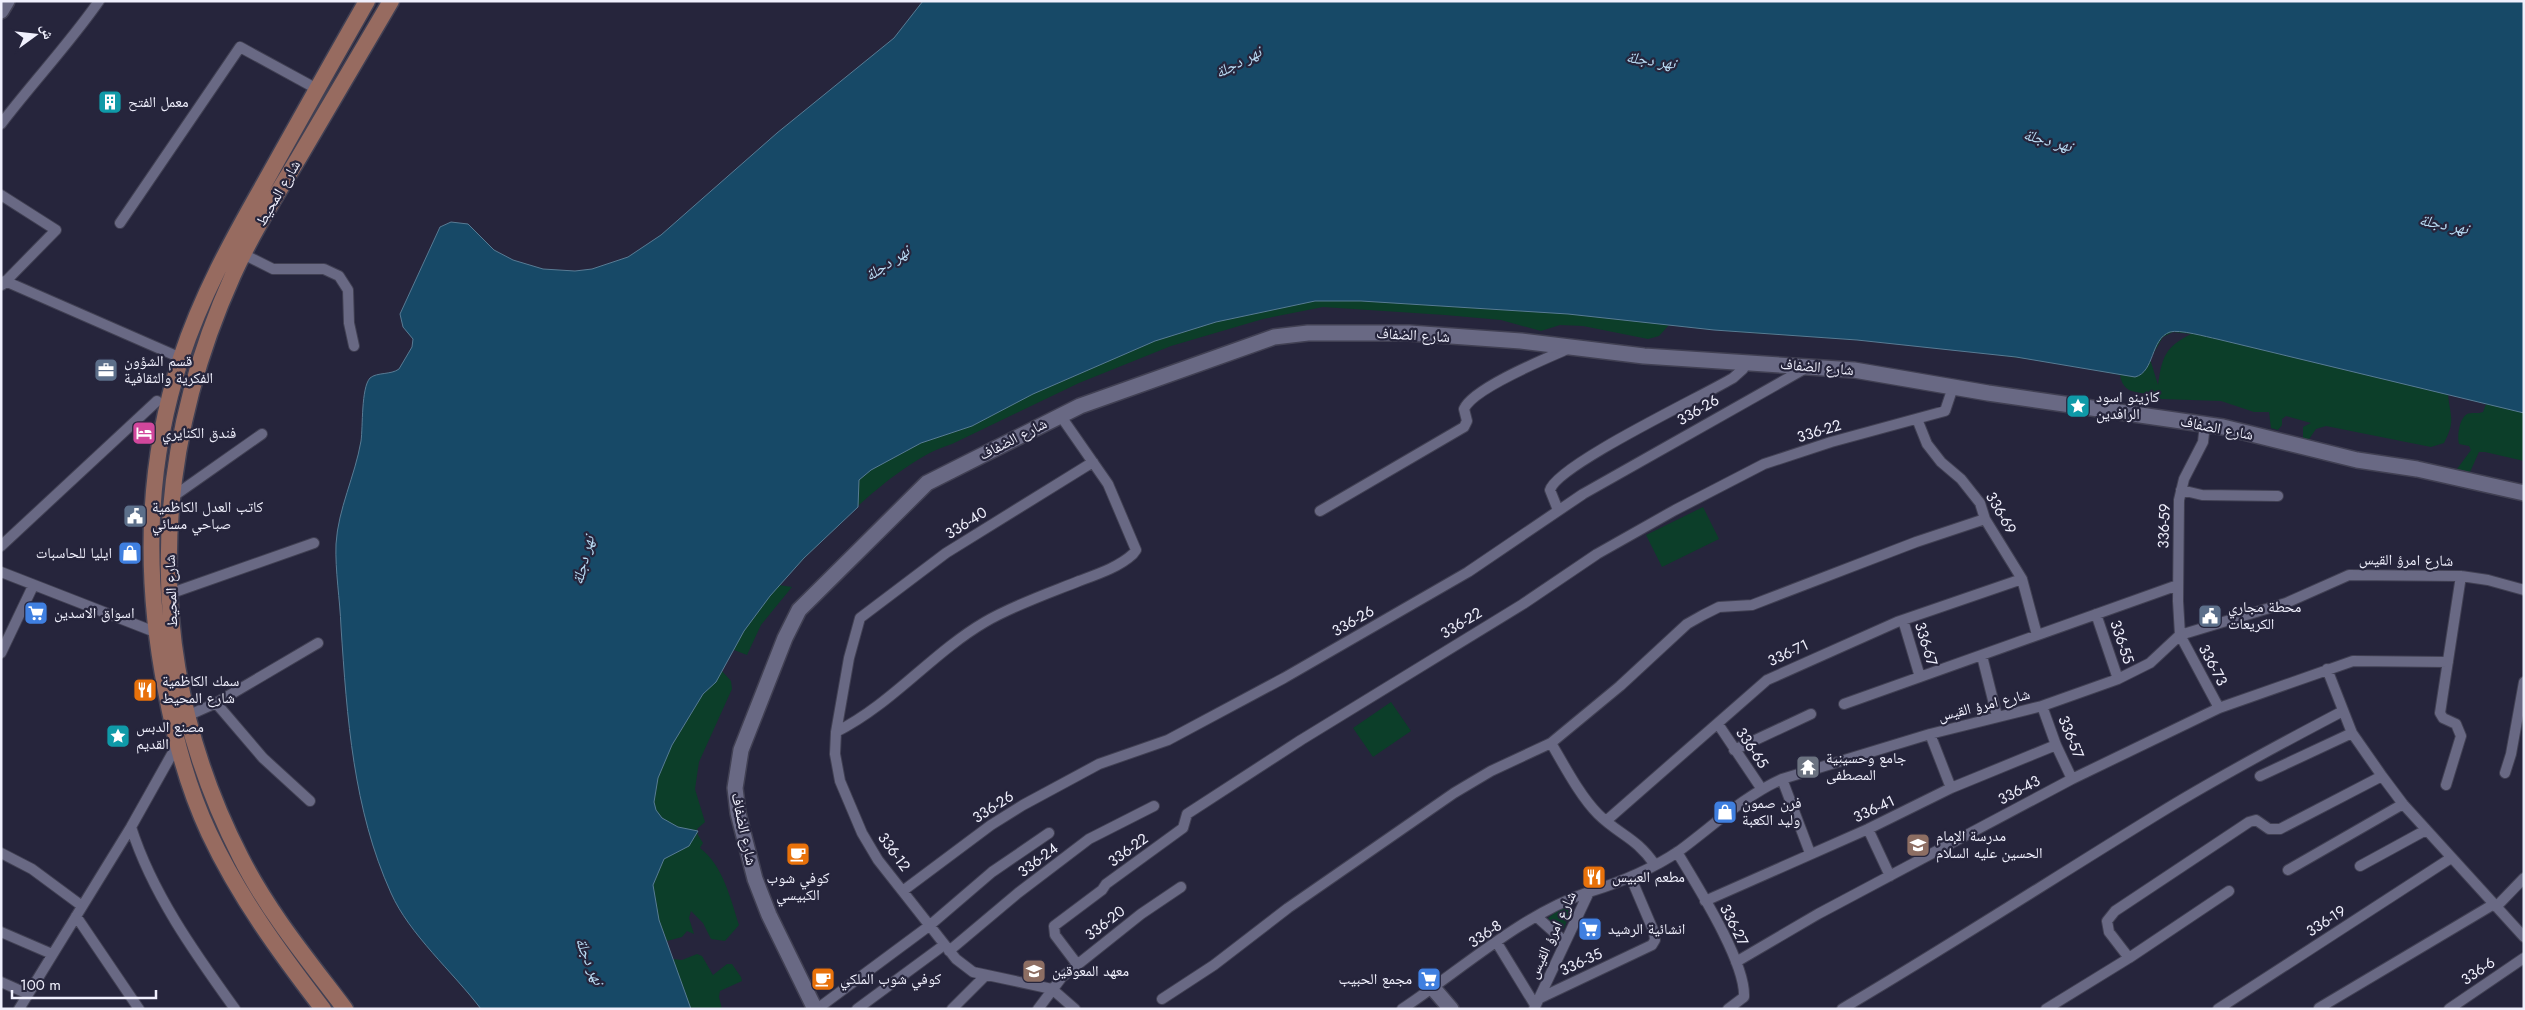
<svg xmlns="http://www.w3.org/2000/svg" width="2525" height="1010" font-family="Jost,'Noto Naskh Arabic',sans-serif">
<rect width="100%" height="100%" fill="#26253c"/>
<path fill="#0c3e29" fill-rule="evenodd" d="M1276 293 2099 315 2524 394V461L2485 452H2479L2470 472 2457 469 2471 450 2469 446 2459 444C2457 436 2459 419 2467 414 2471 412 2478 414 2483 412L2486 404 2448 394C2450 416 2456 421 2444 443L2431 447 2326 426 2316 429 2307 442 2303 440V427L2311 423 2286 416 2282 419V425L2278 430 2271 428 2269 412H2254L2221 401 2161 399C2147 388 2124 400 2120 375 2033 358 1945 347 1857 340 1794 335 1731 333 1669 325L1659 336 1648 339 1583 326 1560 325 1541 331 1501 320 1445 315 1323 307 1263 319 1171 346 1079 383 952 444C897 460 826 536 785 578L779 585 792 587 761 625 747 655 729 648 718 630 857 487 859 480 856 475 992 402ZM2173 332 2191 334C2165 347 2162 357 2158 385L2150 359 2163 337Z
M1703 507 1719 539 1662 567 1646 535Z
M722 671 731 681 732 689 699 762 695 789 705 822 697 829 698 835 703 843 700 848C723 865 731 900 739 925L725 941 711 939 703 923 691 911 689 918 694 934 687 931 682 937 667 941 662 928 636 896 665 736Z
M1391 702 1411 731 1373 757 1353 728Z
M1568 903H1572L1573 907 1564 928 1560 930 1548 918Z
M697 954 702 956 713 975 727 964H732L741 977 742 981 720 991 719 997 722 1009H684L673 959 682 960Z"/>
<path fill="#174967" stroke="#587b94" d="M923 1H2524V413L2217 339C2207 337 2179 329 2170 332 2150 339 2155 372 2135 377L2016 357 1857 340 1714 330 1568 314 1361 301H1315L1216 322 1155 341 1033 394 972 426 921 443 871 470 859 480 858 507 804 558 770 596 744 631 716 682 703 694 672 745 658 778 654 802 656 810 662 818 678 827 698 831 689 846 664 859 653 885 659 920 691 1009H481C453 972 409 934 391 893 353 809 347 717 341 627 340 599 335 571 336 544 338 509 355 476 361 441 363 427 361 388 370 378 377 372 391 375 399 369L412 347 413 339 403 327 400 314 440 227 451 222 468 224 494 250 513 260 543 269 575 271 592 269 628 257 661 235 777 133 894 38Z"/>
<g fill="none" stroke-linecap="round" stroke-linejoin="round">
<g stroke="#414053" stroke-width="12">
<path id="street" d="M1 124C33 82 69 44 99 1
M1 195 56 230 2 285
M120 223 240 47 317 89
M243 254 273 269H324L339 276 348 290 349 323 354 346
M5 281 181 358
M1917 419 1927 444 1941 462 1961 479 1980 503 1985 519 2022 579 2037 635
M2205 424 2203 442 2184 479 2179 500 2178 601 2180 635 2219 708
M2181 490 2202 495 2278 496
M171 498 262 434
M1558 510 1550 490C1557 465 1703 396 1733 378L1743 369 1747 361
M1320 511 1464 427 1467 421 1464 409C1473 388 1547 358 1570 348
M1 546 157 401
M1 572 155 632
M169 594 314 543
M2096 614 2118 679
M1903 620 1920 677
M1 653 33 586
M1982 656 1997 716
M2327 669 2352 733 2382 776 2403 804 2524 937
M216 703 263 758 310 801
M1844 704 2178 585
M2042 706 2056 745 2072 779
M187 716 216 703 318 643
M1718 724 1761 788
M836 732C892 704 932 653 985 622 1014 605 1049 593 1079 581 1098 574 1119 567 1133 554L1136 550 1108 484 1060 415
M1930 734 1951 788
M1551 743C1564 765 1580 796 1598 814 1619 835 1636 837 1655 865
M1734 750 1811 714
M2505 773 2511 754 2524 682
M2260 776 2352 733
M1782 779 1810 853
M2446 785 2461 736 2456 724 2443 718 2440 713 2461 576
M1606 821 1767 680 1897 622 2022 579
M131 827C152 893 194 952 235 1009
M1868 829 1890 876
M1677 852C1696 884 1746 962 1744 997L1728 1009
M1 853 32 869 82 906
M2360 866 2426 830
M2288 870 2403 804
M904 890 991 825 1023 805 1099 764 1168 740 1284 678 1468 572 1583 494 1806 368
M1705 901 1868 829 1951 788 2056 745
M2496 907 2524 878
M76 916 139 1009
M1537 917 1565 942
M1 932 52 954
M1497 943 1535 1005
M949 951 1018 893 1089 839 1154 806
M2129 958 2109 932 2107 921 2115 911 2249 822 2256 820 2269 829H2280L2382 776
M1736 962 1818 914 2072 779 2219 708 2353 661 2448 662
M1077 964 1055 935 1054 926 1102 890 1106 884 1183 828 1187 814 1301 740 1523 604 1597 554 1675 510 1764 464 1831 442 1945 411 1953 387
M1 982 28 994
M1162 999 1214 965 1288 908 1454 793 1491 771 1551 743 1620 686 1687 624 1703 615 1719 607 1752 605 1916 542 1985 519
M1538 999 1652 945 1655 940 1654 932 1631 878
M2319 1008 2494 904
M19 1009 131 827 177 745
M817 1009 929 926 992 872 1049 833
M857 1009 944 945
M952 1009 986 975
M1038 1009 1062 977 1141 914 1181 887
M1075 1009 1052 989 973 972 956 959 878 860 862 833 840 781 835 754 836 732 849 658 860 618 946 553 1093 462
M1402 1009C1461 970 1522 914 1589 892
M1534 1009 1589 892C1621 882 1651 870 1679 851 1713 826 1744 796 1782 779L1930 734 2042 706 2118 679 2150 663 2180 635 2286 603 2349 575 2461 576 2488 580 2524 590
M1842 1009C1949 946 2052 879 2158 814 2218 777 2280 744 2343 711
M2046 1009 2129 958 2229 891
M2218 1009 2451 858
M2449 1009 2524 958"/>
</g>
<g stroke="#414053" stroke-width="18">
<path id="secondary" d="M1 11 7 1
M1433 988 1451 1009
M815 1009 769 915 755 879 738 813 735 788 741 750 785 638 799 610 927 483 1080 406 1274 337 1308 333H1409L1521 341 1644 356 1854 370 1988 393 2223 427 2357 460 2417 469 2524 493"/>
</g>
<g stroke="#414053" stroke-width="19">
<path id="primary" d="M323 1009C280 953 239 897 209 833 188 788 175 740 166 691 144 578 145 468 181 358 201 297 232 240 264 184 298 123 332 62 367 1
M345 1009C308 960 269 913 241 858 145 671 147 466 233 275 251 235 275 197 298 159 329 106 360 54 391 1"/>
</g>
<use href="#street" stroke="#696984" stroke-width="10"/>
<use href="#secondary" stroke="#696984" stroke-width="15"/>
<use href="#primary" stroke="#976b60" stroke-width="16"/>
</g>
<defs>
<g id="building-square" transform="scale(1.25)"><rect x="-9" y="-9" width="18" height="18" rx="4" fill="#0f9aa8" stroke="#26253c"/><path d="M-4-6H4V6H1V3H-1V6H-4ZM-2.5-4.3h1.7v1.8h-1.7ZM.8-4.3h1.7v1.8H.8ZM-2.5-1h1.7V.8h-1.7ZM.8-1h1.7V.8H.8Z" fill="#fff"/></g>
<g id="office-square" transform="scale(1.25)"><rect x="-9" y="-9" width="18" height="18" rx="4" fill="#5c6f8a" stroke="#26253c"/><path d="M-6-3h4V-5.5h4V-3h4V5H-6ZM-1-4.5V-3h2v-1.5ZM-6 0V1H6V0Z" fill="#fff"/></g>
<g id="sight-square" transform="scale(1.25)"><rect x="-9" y="-9" width="18" height="18" rx="4" fill="#0f9aa8" stroke="#26253c"/><path d="M0-6L1.8-2.2L6-1.7L2.9 1.2L3.7 5.4L0 3.3L-3.7 5.4L-2.9 1.2L-6-1.7L-1.8-2.2Z" fill="#fff"/></g>
<g id="hotel-square" transform="scale(1.25)"><rect x="-9" y="-9" width="18" height="18" rx="4" fill="#d1479c" stroke="#26253c"/><path d="M-6-4.5h1.5V1H6V5H4.5V3h-9V5H-6ZM-4 0a1.8 1.8 0 1 1 3.6 0ZM.5 0V-2.5h3Q6-2.5 6 0Z" fill="#fff"/></g>
<g id="civic-square" transform="scale(1.25)"><rect x="-9" y="-9" width="18" height="18" rx="4" fill="#5c6f8a" stroke="#26253c"/><path d="M-.6-6.5H3V-4.5H.6V-3L4-1V1h2V6H-6V1h2V-1L-.6-3ZM-1.2 2.5V6h2.4V2.5Z" fill="#fff"/></g>
<g id="shop-square" transform="scale(1.25)"><rect x="-9" y="-9" width="18" height="18" rx="4" fill="#3f7fe0" stroke="#26253c"/><path d="M-5-2.5h2.3a2.7 3.5 0 0 1 5.4 0H5L5.5 6h-11ZM-1.5-2.5h3a1.5 2.3 0 0 0-3 0Z" fill="#fff"/></g>
<g id="supermarket-square" transform="scale(1.25)"><rect x="-9" y="-9" width="18" height="18" rx="4" fill="#3f7fe0" stroke="#26253c"/><path d="M-6-5.5h2.5l.6 2H6L4.5 2H-2.5L-4.4-4H-6ZM-1.5 3.2a1.3 1.3 0 1 0 .1 0ZM3 3.2a1.3 1.3 0 1 0 .1 0Z" fill="#fff"/></g>
<g id="restaurant-square" transform="scale(1.25)"><rect x="-9" y="-9" width="18" height="18" rx="4" fill="#e8710a" stroke="#26253c"/><path d="M-5-6h1v4h1v-4h1v4h1v-4h1v5L-1.5 .5V6h-2V.5L-5-1ZM5-6V6H3V1.5H1.5Q1.5-4 5-6Z" fill="#fff"/></g>
<g id="temple-square" transform="scale(1.25)"><rect x="-9" y="-9" width="18" height="18" rx="4" fill="#6b7280" stroke="#26253c"/><path d="M0-6L5-2H3V0L6.5 2.5H4V6H1.5V3h-3V6H-4V2.5H-6.5L-3 0V-2H-5Z" fill="#fff"/></g>
<g id="school-square" transform="scale(1.25)"><rect x="-9" y="-9" width="18" height="18" rx="4" fill="#8d6e63" stroke="#26253c"/><path d="M0-5L7-2L0 1L-7-2ZM-4 1L0 2.5L4 1V4Q0 6-4 4Z" fill="#fff"/></g>
<g id="cafe-square" transform="scale(1.25)"><rect x="-9" y="-9" width="18" height="18" rx="4" fill="#e8710a" stroke="#26253c"/><path d="M-5.5-4.5H6V0H3Q3 3.5 0 3.5H-2.5Q-5.5 3.5-5.5 0ZM3-3.2v2h1.7v-2ZM-6 4.5H4V6H-6Z" fill="#fff"/></g>
</defs>
<g fill-rule="evenodd">
<use href="#building-square" x="110" y="102"/>
<use href="#office-square" x="106" y="370"/>
<use href="#sight-square" x="2078" y="406"/>
<use href="#hotel-square" x="144" y="433"/>
<use href="#civic-square" x="135" y="516"/>
<use href="#shop-square" x="130" y="553"/>
<use href="#supermarket-square" x="36" y="613"/>
<use href="#civic-square" x="2210" y="616"/>
<use href="#restaurant-square" x="145" y="690"/>
<use href="#sight-square" x="118" y="736"/>
<use href="#temple-square" x="1808" y="767"/>
<use href="#shop-square" x="1725" y="812"/>
<use href="#school-square" x="1918" y="845"/>
<use href="#cafe-square" x="798" y="854"/>
<use href="#restaurant-square" x="1594" y="877"/>
<use href="#supermarket-square" x="1590" y="929"/>
<use href="#school-square" x="1034" y="971"/>
<use href="#cafe-square" x="823" y="979"/>
<use href="#supermarket-square" x="1429" y="979"/>
</g>
<g text-anchor="middle" dominant-baseline="central" stroke-width="4.5" stroke-linejoin="round" paint-order="stroke">
<g font-size="15" fill="#f0f0fd" stroke="#26253c" text-anchor="start">
<text x="128" y="102">معمل الفتح</text>
<text x="124" y="361">قسم الشؤون<tspan x="124" dy="17">الفكرية والثقافية</tspan></text>
<text x="2096" y="397">كازينو اسود<tspan x="2096" dy="17">الرافدين</tspan></text>
<text x="162" y="433">فندق الكنايري</text>
<text x="152" y="507">كاتب العدل الكاظمية<tspan x="152" dy="17">صباحي مسائي</tspan></text>
<text x="112" y="553" text-anchor="end">ايليا للحاسبات</text>
<text x="2228" y="607">محطة مجاري<tspan x="2228" dy="17">الكريعات</tspan></text>
<text x="54" y="613">اسواق الاسدين</text>
<text x="162" y="681">سمك الكاظمية<tspan x="162" dy="17">شارع المحيط</tspan></text>
<text x="136" y="727">مصنع الدبس<tspan x="136" dy="17">القديم</tspan></text>
<text x="1826" y="758">جامع وحسينية<tspan x="1826" dy="17">المصطفى</tspan></text>
<text x="1742" y="803">فرن صمون<tspan x="1742" dy="17">وليد الكعبة</tspan></text>
<text x="1936" y="836">مدرسة الإمام<tspan x="1936" dy="17">الحسين عليه السلام</tspan></text>
<text x="1612" y="877">مطعم العبيس</text>
<text x="798" y="878" text-anchor="middle">كوفي شوب<tspan x="798" dy="17">الكبيسي</tspan></text>
<text x="1608" y="929">انشائية الرشيد</text>
<text x="1052" y="971">معهد المعوقين</text>
<text x="840" y="979">كوفي شوب الملكي</text>
<text x="1412" y="979" text-anchor="end">مجمع الحبيب</text>
</g>
<g font-size="15" fill="#f0f0fd" stroke="#26253c">
<text transform="translate(278 193) rotate(-60)">شارع المحيط</text>
<text transform="translate(1413 335) rotate(3)">شارع الضفاف</text>
<text transform="translate(1817 367) rotate(5)">شارع الضفاف</text>
<text transform="translate(1698 410) rotate(-30)">336-26</text>
<text transform="translate(2217 428) rotate(11)">شارع الضفاف</text>
<text transform="translate(1819 431) rotate(-17)">336-22</text>
<text transform="translate(1013 439) rotate(-27)">شارع الضفاف</text>
<text transform="translate(2001 513) rotate(60)">336-69</text>
<text transform="translate(966 523) rotate(-32)">336-40</text>
<text transform="translate(2164 526) rotate(-88)">336-59</text>
<text transform="translate(2406 560) rotate(1)">شارع امرؤ القيس</text>
<text transform="translate(171 591) rotate(-92)">شارع المحيط</text>
<text transform="translate(1353 621) rotate(-30)">336-26</text>
<text transform="translate(1461 623) rotate(-31)">336-22</text>
<text transform="translate(2122 642) rotate(71)">336-55</text>
<text transform="translate(1926 644) rotate(73)">336-67</text>
<text transform="translate(1788 653) rotate(-25)">336-71</text>
<text transform="translate(2213 665) rotate(62)">336-73</text>
<text transform="translate(1984 705) rotate(-14)">شارع امرؤ القيس</text>
<text transform="translate(2071 737) rotate(68)">336-57</text>
<text transform="translate(1752 748) rotate(56)">336-65</text>
<text transform="translate(2019 790) rotate(-28)">336-43</text>
<text transform="translate(993 807) rotate(-33)">336-26</text>
<text transform="translate(1874 809) rotate(-25)">336-41</text>
<text transform="translate(744 829) rotate(78)">شارع الضفاف</text>
<text transform="translate(1128 850) rotate(-36)">336-22</text>
<text transform="translate(894 852) rotate(54)">336-12</text>
<text transform="translate(1038 860) rotate(-37)">336-24</text>
<text transform="translate(2326 921) rotate(-33)">336-19</text>
<text transform="translate(1105 923) rotate(-38)">336-20</text>
<text transform="translate(1734 925) rotate(63)">336-27</text>
<text transform="translate(1485 934) rotate(-34)">336-8</text>
<text transform="translate(1552 935) rotate(-65)">شارع امرؤ القيس</text>
<text transform="translate(1581 962) rotate(-25)">336-35</text>
<text transform="translate(2478 971) rotate(-34)">336-6</text>
</g>
<g font-size="16" font-style="italic" fill="#badcf4" stroke="#26253c">
<text transform="translate(1651 60) rotate(8)">نهر دجلة</text>
<text transform="translate(1238 62) rotate(-28)">نهر دجلة</text>
<text transform="translate(2048 140) rotate(15)">نهر دجلة</text>
<text transform="translate(2444 224) rotate(11)">نهر دجلة</text>
<text transform="translate(887 263) rotate(-34)">نهر دجلة</text>
<text transform="translate(583 560) rotate(-76)">نهر دجلة</text>
<text transform="translate(590 961) rotate(67)">نهر دجلة</text>
</g>
</g>
<rect width="2525" height="1010" fill="none" stroke="#f0f0fd" stroke-width="5"/>
<g transform="translate(35 35) rotate(75)" stroke="#26253c" stroke-width="4" paint-order="stroke">
<path d="M0-4L9 19L0 12L-9 19Z" fill="#f0f0fd"/>
<text y="-8" font-size="14" font-weight="bold" text-anchor="middle" fill="#f0f0fd">ش</text>
</g>
<path d="M12 990v8h144v-8" fill="none" stroke="#f0f0fd" stroke-width="2.5"/>
<text x="20" y="990" font-size="15" fill="#f0f0fd" stroke="#26253c" stroke-width="4" paint-order="stroke">100 m</text>
</svg>
